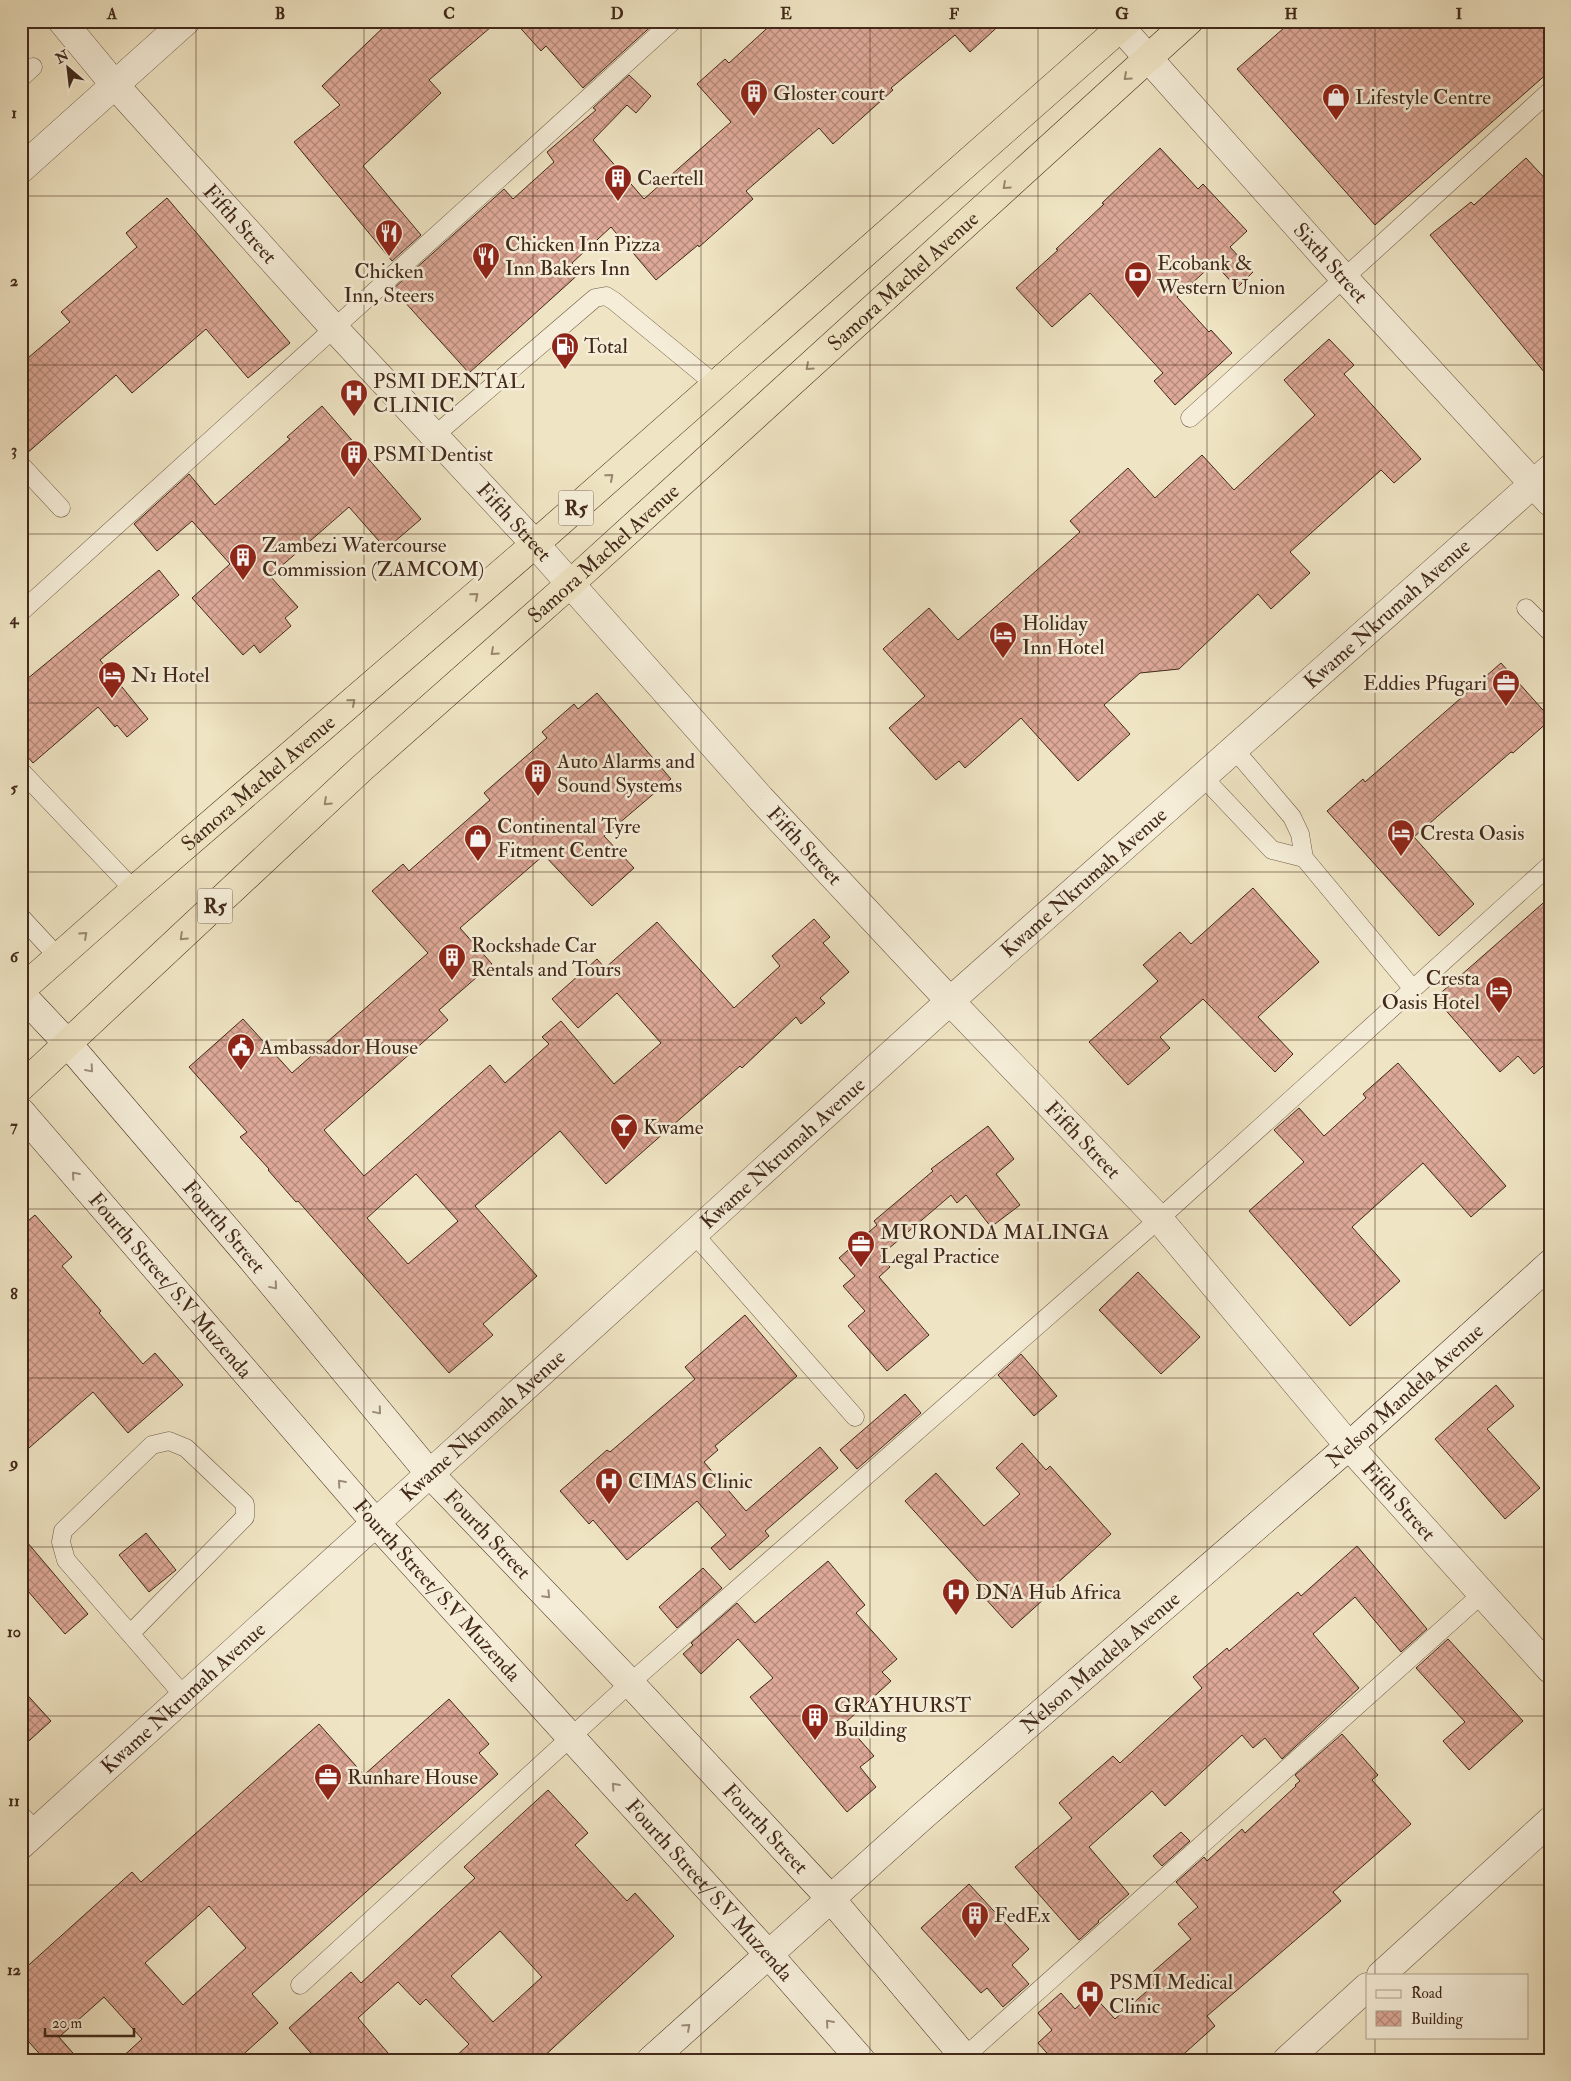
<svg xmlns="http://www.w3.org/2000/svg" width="1571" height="2081" font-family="'IM FELL Double Pica',serif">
<defs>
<pattern id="building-cross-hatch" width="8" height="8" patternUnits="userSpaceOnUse" patternTransform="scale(1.25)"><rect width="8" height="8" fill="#dda897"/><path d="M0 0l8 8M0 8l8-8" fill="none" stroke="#b5897a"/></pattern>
</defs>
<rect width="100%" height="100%" fill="#efe4c3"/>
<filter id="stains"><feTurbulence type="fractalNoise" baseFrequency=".004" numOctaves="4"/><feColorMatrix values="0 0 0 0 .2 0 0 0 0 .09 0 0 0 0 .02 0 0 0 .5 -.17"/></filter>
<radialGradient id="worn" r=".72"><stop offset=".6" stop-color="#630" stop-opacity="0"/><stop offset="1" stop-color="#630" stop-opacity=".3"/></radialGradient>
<path fill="url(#building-cross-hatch)" stroke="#42291a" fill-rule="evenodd" d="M390 21H498L429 80 441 93 363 166 421 235 392 261 294 142 340 105 322 86Z
M514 21H657L583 88 546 46 541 51Z
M775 21H1004L970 52 955 35 891 88 893 90 833 144 819 128 746 191 753 199 699 247 698 245 656 280 611 227 572 263 581 272 469 373 393 289 504 189 513 199 554 162 547 152 596 110 593 108 629 75 651 96 636 113 627 105 593 140 644 199 731 122 697 84 725 59 729 63Z
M1292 21H1550V71L1375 225 1237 69Z
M1160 148 1198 189 1203 184 1247 231 1230 247 1253 272 1237 288 1214 263 1177 297 1209 332 1211 330 1232 353 1175 405 1154 381 1163 373 1090 293 1052 327 1016 288 1058 250 1056 249 1104 204 1102 203Z
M1526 158 1550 184V379L1430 235 1471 202 1474 205Z
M167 198 290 343 248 378 206 329 132 393 116 375 25 455H21V364L70 322 61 312 137 247 126 233Z
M1329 339 1354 365 1344 374 1421 459 1394 483 1381 470 1290 552 1310 573 1271 609 1258 594 1179 669 1140 673 1104 705 1130 734 1078 781 1021 718 965 768 959 761 936 780 889 728 925 696 883 649 929 608 958 640 1080 532 1070 521 1128 468 1155 498 1202 455 1234 490 1315 415 1284 380Z
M322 406 421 519 386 549 349 507 270 576 298 607 285 618 291 626 260 653 254 645 243 655 192 598 230 564 192 521 157 551 134 524 189 474 215 505 290 439 287 437Z
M159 570 179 595 100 660 148 719 127 737 117 725 115 727 98 707 33 763 21 749V684Z
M1501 663 1550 718V720L1513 753 1511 752 1414 837 1474 904 1439 936 1327 811 1363 779 1365 782Z
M597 693 671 779 604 836 634 868 592 906 544 855 460 928 492 964 439 1010 448 1020 324 1130 364 1176 490 1065 505 1083 549 1044 542 1037 561 1021 614 1084 661 1043 617 993 578 1028 552 999 597 959 605 968 657 922 734 1008 780 966 772 956 814 919 830 937 823 943 849 972 820 998 825 1003 801 1024 796 1017 742 1068 740 1066 606 1184 560 1131 475 1206 537 1276 483 1324 493 1335 449 1373 298 1201 296 1202 268 1170 269 1169 240 1137 247 1132 189 1067 243 1019 292 1073 428 953 372 891 403 864 409 871 490 800 484 793 547 738 542 732 574 704 578 709ZM416 1174 458 1221 408 1264 367 1218Z
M1253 888 1319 962 1258 1017 1293 1054 1275 1072 1203 999 1160 1037 1170 1048 1128 1085 1089 1042 1158 981 1143 965 1180 932 1191 944Z
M1550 897V1060L1534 1074 1518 1056 1500 1072 1435 998Z
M1398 1063 1506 1186 1471 1217 1423 1163 1352 1227 1400 1281 1350 1326 1249 1211 1304 1162 1274 1130 1299 1108 1324 1136 1366 1098 1363 1094Z
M988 1126 1014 1159 996 1174 1020 1205 991 1227 966 1195 957 1203 951 1195 880 1256 890 1267 879 1277 929 1335 887 1371 848 1326 865 1311 843 1286 855 1276 839 1258 877 1225 874 1221 933 1171 931 1169Z
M35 1215 72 1257 62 1266 101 1311 99 1313 143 1364 155 1353 183 1385 128 1433 93 1392 21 1455V1227Z
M1138 1272 1200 1337 1161 1374 1099 1310Z
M745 1315 797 1376 715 1446 718 1450 704 1462 746 1511 820 1447 838 1468 765 1531 769 1536 730 1570 711 1548 726 1535 697 1501 627 1560 593 1520 589 1524 560 1491 607 1450 610 1452 695 1379 685 1367Z
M1021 1354 1057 1396 1034 1416 998 1375Z
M1496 1385 1514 1406 1487 1429 1540 1488 1505 1519 1435 1439Z
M905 1394 921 1413 857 1469 840 1450Z
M1022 1443 1046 1470 1050 1466 1111 1534 1052 1588 1054 1590 1012 1628 983 1596 988 1592 905 1501 936 1473 984 1526 1020 1494 996 1468Z
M146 1533 176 1570 149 1592 119 1555Z
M21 1535 88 1614 65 1634 21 1583Z
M1357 1546 1427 1629 1401 1652 1355 1597 1313 1634 1359 1688 1282 1759 1265 1738 1253 1748 1242 1735 1165 1806 1152 1791 1089 1847 1129 1894 1098 1921 1099 1922 1079 1940 1015 1867 1072 1818 1059 1803 1113 1756 1120 1763 1202 1688 1193 1677 1227 1648 1229 1651 1298 1592 1301 1596Z
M828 1561 865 1605 856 1613 897 1659 882 1672 891 1681 845 1723 874 1756 860 1767 876 1787 847 1812 750 1697 773 1678 738 1639 701 1674 683 1654 693 1645 691 1643 737 1603 755 1623Z
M703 1568 722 1588 677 1628 659 1607Z
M1448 1639 1523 1721 1469 1770 1443 1741 1465 1722 1416 1668Z
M21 1688 51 1721 21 1748Z
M449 1699 489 1744 479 1753 498 1774 252 1994 278 2023 237 2060H119L142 2039 104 1997 59 2037 79 2060H45L21 2033V1972L132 1872 141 1882 319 1724 364 1775ZM209 1906 246 1948 183 2005 145 1963Z
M1342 1734 1378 1775 1372 1780 1411 1824 1333 1892 1341 1901 1207 2016 1215 2026 1177 2060H1053L1038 2043 1052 2030 1038 2013 1061 1993 1075 2009 1092 1994 1115 2019 1154 1985 1147 1977 1191 1939 1178 1924 1198 1907 1176 1882 1204 1857 1207 1861 1242 1829 1245 1833 1296 1786 1295 1785 1300 1781 1295 1775Z
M548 1790 588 1833 575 1845 627 1901 635 1893 674 1936 540 2060H452L469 2044 426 1999 420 2005 398 1982 358 2018 394 2060H317L289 2028 351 1972 361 1983 475 1878 464 1867ZM500 1931 542 1977 493 2022 451 1976Z
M1181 1832 1190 1841 1162 1866 1153 1856Z
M969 1884 1029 1949 1012 1965 1029 1984 1003 2007 987 1988 981 1993 921 1928Z"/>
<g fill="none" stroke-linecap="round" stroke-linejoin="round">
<g stroke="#6d5844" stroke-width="19">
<path id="lane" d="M21 78 33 67
M1190 418 1550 91
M434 436 595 298 606 296 614 301 716 385
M21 465 61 508
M1526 608 1550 632
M21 612 673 21
M1234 749 1292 817 1300 834 1304 858
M21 771 134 890
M1203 777 1272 850 1304 858 1413 989
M21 917 59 958
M694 1234 855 1417
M130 1634 245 1517V1504L186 1448 169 1441 152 1445 63 1531 61 1542 66 1560 184 1696
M21 1815 36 1831
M300 1985 630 1683 1159 1219 1550 865
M961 2060 1482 1594"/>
</g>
<g stroke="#6d5844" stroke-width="29">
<g id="street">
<path id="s1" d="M62 21 114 84 334 328 535 544 761 799 950 1001 1159 1219 1349 1446 1550 1669"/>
<path id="s2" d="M1115 21 1344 278 1550 502"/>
<path d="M21 169 186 21"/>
<path id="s3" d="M21 1845 950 1001 1550 469"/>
<path d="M1381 1975 1550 1821"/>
<path d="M1287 2060 1367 1987"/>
</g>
</g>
<g stroke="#42291a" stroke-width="29">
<g id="secondary">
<path id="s4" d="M21 994 69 1045 251 1258 430 1474 630 1683 831 1899 967 2060"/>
<path id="s5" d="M21 1112 375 1522 769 1955 861 2060"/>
<path id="s6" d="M651 2060 924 1815 1349 1446 1550 1264"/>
</g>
</g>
<g stroke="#42291a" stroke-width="29">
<g id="highway">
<path id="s7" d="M21 990 134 890 535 544 1128 21"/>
<path id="s8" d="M21 1087 362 768 570 584 1189 21"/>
</g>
</g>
<use href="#lane" stroke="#f5edd8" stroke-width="18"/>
<use href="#street" stroke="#f5edd8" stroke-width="28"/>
<use href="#secondary" stroke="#f5edd8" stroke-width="28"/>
<use href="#highway" stroke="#efe4c3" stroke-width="28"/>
</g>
<defs><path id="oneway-chevron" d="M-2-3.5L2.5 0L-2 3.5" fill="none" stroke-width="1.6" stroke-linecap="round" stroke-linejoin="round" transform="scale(1.25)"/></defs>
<g stroke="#98866e">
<use href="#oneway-chevron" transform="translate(1127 77) rotate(138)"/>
<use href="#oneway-chevron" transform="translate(1006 186) rotate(138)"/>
<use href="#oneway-chevron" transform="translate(809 367) rotate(138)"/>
<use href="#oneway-chevron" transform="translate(610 477) rotate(-41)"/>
<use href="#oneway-chevron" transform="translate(475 596) rotate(-41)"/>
<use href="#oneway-chevron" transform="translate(494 652) rotate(138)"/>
<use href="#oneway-chevron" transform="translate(352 702) rotate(-41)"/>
<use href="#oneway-chevron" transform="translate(327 802) rotate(137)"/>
<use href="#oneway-chevron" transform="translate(84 935) rotate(-42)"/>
<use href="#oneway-chevron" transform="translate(183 937) rotate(137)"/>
</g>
<g stroke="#9c8b79">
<use href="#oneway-chevron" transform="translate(90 1069) rotate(49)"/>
<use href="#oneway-chevron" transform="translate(75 1175) rotate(-131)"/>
<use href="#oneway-chevron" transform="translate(274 1286) rotate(50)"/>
<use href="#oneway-chevron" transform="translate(378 1411) rotate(50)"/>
<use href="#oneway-chevron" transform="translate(341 1483) rotate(-131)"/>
<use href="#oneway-chevron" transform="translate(547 1595) rotate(46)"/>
<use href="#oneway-chevron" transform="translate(615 1786) rotate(-132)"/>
<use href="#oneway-chevron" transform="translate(829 2023) rotate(-131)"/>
<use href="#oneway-chevron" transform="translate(687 2027) rotate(-42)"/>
</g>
<path fill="none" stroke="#42291a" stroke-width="1" stroke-opacity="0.55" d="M196 21V2060M364 21V2060M533 21V2060M701 21V2060M870 21V2060M1038 21V2060M1207 21V2060M1375 21V1975M21 196H1550M21 365H1550M21 534H1550M21 703H1550M21 872H1550M21 1040H1550M21 1209H1550M21 1378H1550M21 1547H1550M21 1716H1550M21 1885H1550M1375 2037V2060"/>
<defs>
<g id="building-pin" transform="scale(1.4375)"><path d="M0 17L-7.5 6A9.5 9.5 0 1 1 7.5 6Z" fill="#8f2418" stroke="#f5edd8"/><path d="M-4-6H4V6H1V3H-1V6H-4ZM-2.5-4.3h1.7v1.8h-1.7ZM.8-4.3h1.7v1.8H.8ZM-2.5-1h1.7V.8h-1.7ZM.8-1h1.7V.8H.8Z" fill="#fff"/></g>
<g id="shop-pin" transform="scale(1.4375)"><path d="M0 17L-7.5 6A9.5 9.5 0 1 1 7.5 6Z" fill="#8f2418" stroke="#f5edd8"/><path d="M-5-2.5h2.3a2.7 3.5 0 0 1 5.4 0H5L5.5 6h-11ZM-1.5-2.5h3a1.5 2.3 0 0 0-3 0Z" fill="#fff"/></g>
<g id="restaurant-pin" transform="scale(1.4375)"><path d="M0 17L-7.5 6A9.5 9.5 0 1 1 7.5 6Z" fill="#8f2418" stroke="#f5edd8"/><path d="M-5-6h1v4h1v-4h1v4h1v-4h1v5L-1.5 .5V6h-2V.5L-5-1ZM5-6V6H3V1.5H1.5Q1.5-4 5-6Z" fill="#fff"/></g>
<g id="bank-pin" transform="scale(1.4375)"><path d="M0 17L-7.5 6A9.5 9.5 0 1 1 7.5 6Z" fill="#8f2418" stroke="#f5edd8"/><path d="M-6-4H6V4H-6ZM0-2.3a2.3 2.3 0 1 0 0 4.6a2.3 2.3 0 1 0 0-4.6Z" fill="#fff"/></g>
<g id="fuel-pin" transform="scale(1.4375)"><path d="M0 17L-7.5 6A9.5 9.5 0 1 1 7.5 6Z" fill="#8f2418" stroke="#f5edd8"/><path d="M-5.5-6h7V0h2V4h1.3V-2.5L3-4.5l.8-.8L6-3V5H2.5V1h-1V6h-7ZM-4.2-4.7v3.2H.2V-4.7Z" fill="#fff"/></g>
<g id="hospital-pin" transform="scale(1.4375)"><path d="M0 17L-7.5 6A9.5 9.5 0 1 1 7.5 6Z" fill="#8f2418" stroke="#f5edd8"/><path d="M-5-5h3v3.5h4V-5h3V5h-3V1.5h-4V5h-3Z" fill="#fff"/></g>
<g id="hotel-pin" transform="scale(1.4375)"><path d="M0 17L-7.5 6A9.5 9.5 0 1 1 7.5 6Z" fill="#8f2418" stroke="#f5edd8"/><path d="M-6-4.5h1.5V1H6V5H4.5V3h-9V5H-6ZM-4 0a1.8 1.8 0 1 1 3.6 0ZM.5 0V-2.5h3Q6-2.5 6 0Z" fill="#fff"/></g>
<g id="office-pin" transform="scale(1.4375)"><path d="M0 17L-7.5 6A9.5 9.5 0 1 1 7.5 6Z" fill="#8f2418" stroke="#f5edd8"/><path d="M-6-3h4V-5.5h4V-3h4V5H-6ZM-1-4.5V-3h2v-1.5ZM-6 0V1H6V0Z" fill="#fff"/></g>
<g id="civic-pin" transform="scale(1.4375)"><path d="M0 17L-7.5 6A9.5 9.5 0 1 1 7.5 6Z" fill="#8f2418" stroke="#f5edd8"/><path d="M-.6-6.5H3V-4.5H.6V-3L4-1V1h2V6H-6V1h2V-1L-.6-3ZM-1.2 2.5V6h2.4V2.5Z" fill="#fff"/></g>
<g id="bar-pin" transform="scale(1.4375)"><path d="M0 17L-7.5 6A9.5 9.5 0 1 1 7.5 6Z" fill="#8f2418" stroke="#f5edd8"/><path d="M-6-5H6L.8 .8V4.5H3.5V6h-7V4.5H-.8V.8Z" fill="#fff"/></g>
</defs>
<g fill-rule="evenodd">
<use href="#building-pin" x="754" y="93"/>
<use href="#shop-pin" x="1336" y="97"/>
<use href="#building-pin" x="618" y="178"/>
<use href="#restaurant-pin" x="389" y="233"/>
<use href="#restaurant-pin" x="486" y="256"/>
<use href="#bank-pin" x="1138" y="275"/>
<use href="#fuel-pin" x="565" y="346"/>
<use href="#hospital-pin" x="354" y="393"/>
<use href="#building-pin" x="354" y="454"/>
<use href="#building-pin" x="243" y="557"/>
<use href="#hotel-pin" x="1003" y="635"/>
<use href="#hotel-pin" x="112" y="675"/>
<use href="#office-pin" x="1506" y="683"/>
<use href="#building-pin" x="538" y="773"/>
<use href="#hotel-pin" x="1401" y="833"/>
<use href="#shop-pin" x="478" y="838"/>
<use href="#building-pin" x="452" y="957"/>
<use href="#hotel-pin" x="1499" y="990"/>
<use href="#civic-pin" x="241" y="1047"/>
<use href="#bar-pin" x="624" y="1127"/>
<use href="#office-pin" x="861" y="1244"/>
<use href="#hospital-pin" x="609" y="1481"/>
<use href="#hospital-pin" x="956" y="1592"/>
<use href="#building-pin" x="815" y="1717"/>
<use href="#office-pin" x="328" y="1777"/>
<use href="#building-pin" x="975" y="1915"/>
<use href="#hospital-pin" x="1090" y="1994"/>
</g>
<g text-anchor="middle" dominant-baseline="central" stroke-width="5" stroke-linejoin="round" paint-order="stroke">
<g fill="#f5edd8" stroke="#786453" stroke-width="1">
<rect x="558.5" y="490.5" width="35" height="35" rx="4"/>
<rect x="197.5" y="888.5" width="35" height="35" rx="4"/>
</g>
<g font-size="20" font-weight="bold" fill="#42291a">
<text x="576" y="508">R5</text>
<text x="215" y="906">R5</text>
</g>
<g font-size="21" fill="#42291a" stroke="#f5edd8" text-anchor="start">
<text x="773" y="93">Gloster court</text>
<text x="1355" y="97">Lifestyle Centre</text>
<text x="637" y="178">Caertell</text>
<text x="505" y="244">Chicken Inn Pizza<tspan x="505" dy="24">Inn Bakers Inn</tspan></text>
<text x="1157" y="263">Ecobank &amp;<tspan x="1157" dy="24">Western Union</tspan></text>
<text x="389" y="271" text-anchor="middle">Chicken<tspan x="389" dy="24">Inn, Steers</tspan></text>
<text x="584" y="346">Total</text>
<text x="373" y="381">PSMI DENTAL<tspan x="373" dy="24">CLINIC</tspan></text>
<text x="373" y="454">PSMI Dentist</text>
<text x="262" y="545">Zambezi Watercourse<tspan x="262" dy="24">Commission (ZAMCOM)</tspan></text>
<text x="1022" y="623">Holiday<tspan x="1022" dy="24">Inn Hotel</tspan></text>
<text x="131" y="675">N1 Hotel</text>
<text x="1487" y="683" text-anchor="end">Eddies Pfugari</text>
<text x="557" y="761">Auto Alarms and<tspan x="557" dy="24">Sound Systems</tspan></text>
<text x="497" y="826">Continental Tyre<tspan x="497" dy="24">Fitment Centre</tspan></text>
<text x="1420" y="833">Cresta Oasis</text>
<text x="471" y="945">Rockshade Car<tspan x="471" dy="24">Rentals and Tours</tspan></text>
<text x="1480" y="978" text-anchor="end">Cresta<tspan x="1480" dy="24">Oasis Hotel</tspan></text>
<text x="260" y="1047">Ambassador House</text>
<text x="643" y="1127">Kwame</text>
<text x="880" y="1232">MURONDA MALINGA<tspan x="880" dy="24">Legal Practice</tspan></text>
<text x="628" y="1481">CIMAS Clinic</text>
<text x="975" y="1592">DNA Hub Africa</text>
<text x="834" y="1705">GRAYHURST<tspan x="834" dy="24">Building</tspan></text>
<text x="347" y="1777">Runhare House</text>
<text x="994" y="1915">FedEx</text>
<text x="1109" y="1982">PSMI Medical<tspan x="1109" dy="24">Clinic</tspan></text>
</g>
<g font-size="21" fill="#42291a" stroke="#f5edd8">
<text stroke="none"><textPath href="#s1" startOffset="270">Fifth Street</textPath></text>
<text stroke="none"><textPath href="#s2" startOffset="324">Sixth Street</textPath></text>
<text stroke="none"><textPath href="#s8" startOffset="1195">Samora Machel Avenue</textPath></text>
<text stroke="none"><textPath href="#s1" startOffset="675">Fifth Street</textPath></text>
<text stroke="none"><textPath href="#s8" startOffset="790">Samora Machel Avenue</textPath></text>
<text stroke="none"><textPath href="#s3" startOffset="1839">Kwame Nkrumah Avenue</textPath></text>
<text stroke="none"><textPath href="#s7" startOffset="315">Samora Machel Avenue</textPath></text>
<text stroke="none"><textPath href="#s1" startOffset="1110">Fifth Street</textPath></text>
<text stroke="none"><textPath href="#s3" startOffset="1434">Kwame Nkrumah Avenue</textPath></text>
<text stroke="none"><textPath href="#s1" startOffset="1515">Fifth Street</textPath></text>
<text stroke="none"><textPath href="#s3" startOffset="1029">Kwame Nkrumah Avenue</textPath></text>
<text stroke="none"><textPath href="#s4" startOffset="309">Fourth Street</textPath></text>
<text stroke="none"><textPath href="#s5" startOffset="229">Fourth Street/ S.V Muzenda</textPath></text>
<text stroke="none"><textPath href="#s6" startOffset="1005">Nelson Mandela Avenue</textPath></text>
<text stroke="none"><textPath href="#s3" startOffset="624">Kwame Nkrumah Avenue</textPath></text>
<text stroke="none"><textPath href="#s1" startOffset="1995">Fifth Street</textPath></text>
<text stroke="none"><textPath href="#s4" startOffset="714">Fourth Street</textPath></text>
<text stroke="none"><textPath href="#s5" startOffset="634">Fourth Street/ S.V Muzenda</textPath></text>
<text stroke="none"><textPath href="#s6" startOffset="600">Nelson Mandela Avenue</textPath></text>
<text stroke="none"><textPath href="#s3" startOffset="219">Kwame Nkrumah Avenue</textPath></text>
<text stroke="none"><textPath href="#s4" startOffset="1119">Fourth Street</textPath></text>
<text stroke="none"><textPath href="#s5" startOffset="1039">Fourth Street/ S.V Muzenda</textPath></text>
</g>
</g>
<rect width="1571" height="2081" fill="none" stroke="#efe4c3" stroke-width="55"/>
<rect x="1366" y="1974" width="162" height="65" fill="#f5edd8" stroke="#ad9f8c"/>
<rect x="1376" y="1990" width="25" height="8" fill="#f5edd8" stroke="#ad9f8c"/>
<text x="1411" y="1998" font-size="15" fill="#42291a">Road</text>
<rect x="1376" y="2011" width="25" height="15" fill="url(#building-cross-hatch)" stroke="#ad9f8c"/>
<text x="1411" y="2024" font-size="15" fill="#42291a">Building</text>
<g transform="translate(68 68) rotate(332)" stroke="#f5edd8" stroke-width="4" paint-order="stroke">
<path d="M0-4L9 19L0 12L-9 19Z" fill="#42291a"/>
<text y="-8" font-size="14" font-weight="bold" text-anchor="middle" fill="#42291a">N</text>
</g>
<path d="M45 2028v8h89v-8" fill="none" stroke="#42291a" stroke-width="2.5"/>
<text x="52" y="2028" font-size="15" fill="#42291a" stroke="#f5edd8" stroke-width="4" paint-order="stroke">20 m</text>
<rect x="28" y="28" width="1516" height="2026" fill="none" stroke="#42291a" stroke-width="2"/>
<g font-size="16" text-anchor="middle" font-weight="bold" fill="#42291a">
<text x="112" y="19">A</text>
<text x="280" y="19">B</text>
<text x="449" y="19">C</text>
<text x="617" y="19">D</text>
<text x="786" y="19">E</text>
<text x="954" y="19">F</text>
<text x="1122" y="19">G</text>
<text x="1291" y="19">H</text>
<text x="1459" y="19">I</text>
<text x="14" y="118">1</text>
<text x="14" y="286">2</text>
<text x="14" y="455">3</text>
<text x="14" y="624">4</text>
<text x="14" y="793">5</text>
<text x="14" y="962">6</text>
<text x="14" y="1131">7</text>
<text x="14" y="1299">8</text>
<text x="14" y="1468">9</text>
<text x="14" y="1637">10</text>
<text x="14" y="1806">11</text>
<text x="14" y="1975">12</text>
</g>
<rect width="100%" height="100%" filter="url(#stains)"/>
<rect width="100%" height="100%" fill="url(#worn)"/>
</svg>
